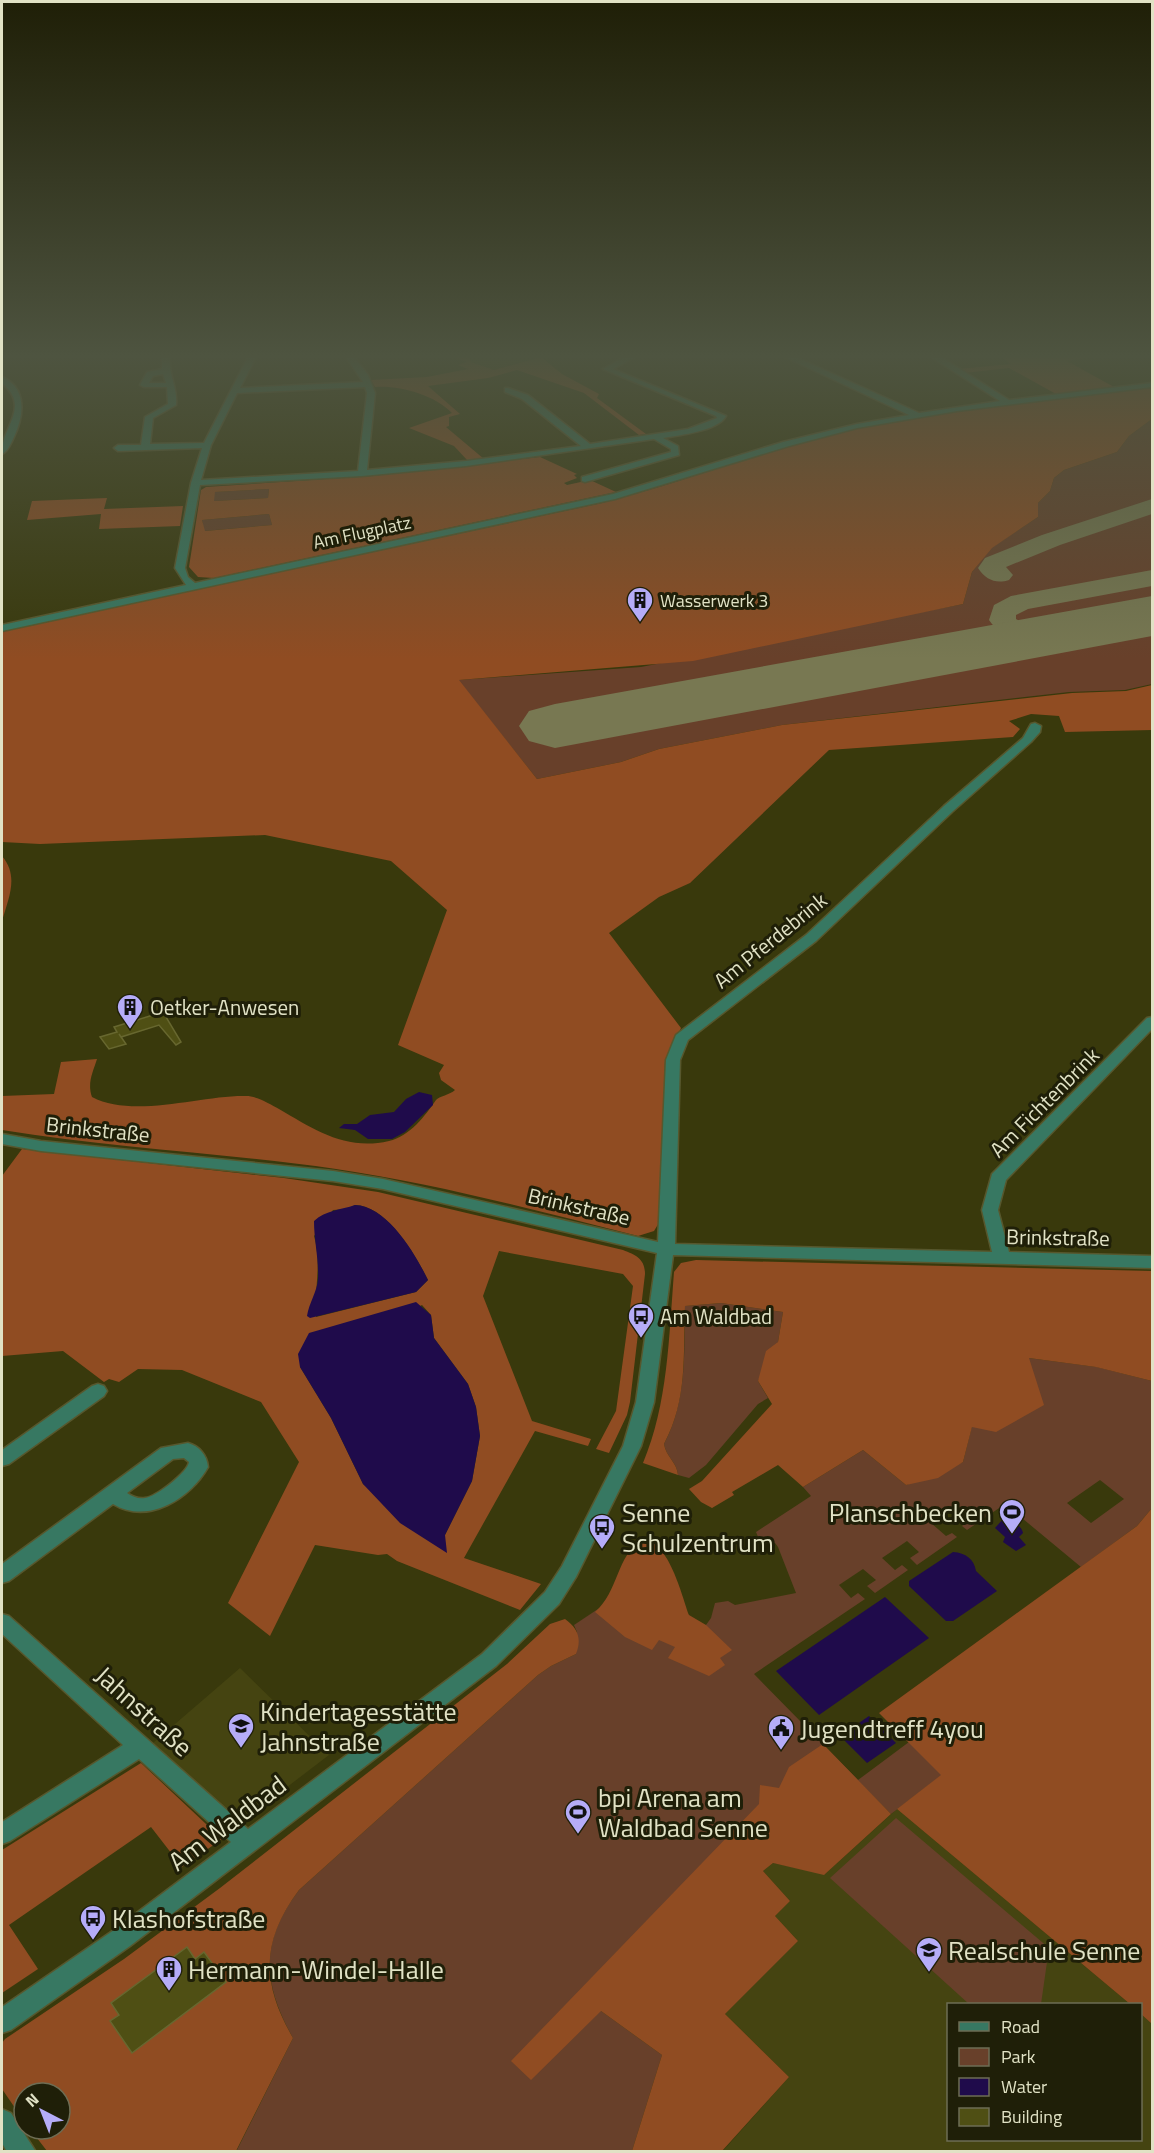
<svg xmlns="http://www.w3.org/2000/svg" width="1154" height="2153" font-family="'Titillium Web',sans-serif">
<rect width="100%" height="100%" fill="#39390c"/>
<path fill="#454411" d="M469 357H538L494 370 471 362Z
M240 1668 329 1755 240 1823 153 1743Z
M897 1809 1130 2004H948V2140H1140L1141 2014 1152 2024V2151L722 2152 789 2077 725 2014 798 1941 775 1916 790 1901 763 1871 773 1863 825 1874Z"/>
<path fill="#68402a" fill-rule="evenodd" d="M1152 419V684L1125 690 1069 692 782 725 659 749 621 762 537 779 458 680 641 667 963 604 972 572 991 548 1038 517V503L1050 491 1054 478 1064 470 1117 452 1129 436Z
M269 489 268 498 214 501V492Z
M269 514 272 525 204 531 202 520Z
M721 1303 783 1312 778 1342 758 1381 768 1398 758 1404 706 1465 689 1478 678 1475C677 1462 666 1457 664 1444 687 1401 684 1354 685 1306Z
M1029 1358 1097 1367 1152 1381V1508L1137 1526 1081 1567 1005 1504 967 1530 962 1526 969 1520 953 1507 931 1523 946 1536 952 1533 957 1537 917 1565 910 1558 919 1552 907 1541 882 1558 895 1570 902 1565 908 1570 875 1593 867 1586 876 1580 863 1569 839 1585 851 1598 858 1593 865 1599 754 1674 858 1780 909 1742 942 1775 891 1814 858 1781 601 2011 662 2055 632 2151 236 2152 293 2038C262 1983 260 1941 299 1890L538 1675 551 1666 576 1654 577 1632 574 1625 601 1607 706 1625 711 1618 715 1603 728 1601 735 1605 796 1593 778 1547 775 1543 761 1544 756 1532 811 1496 803 1487 863 1450 906 1485 963 1462 972 1426ZM1100 1480 1124 1499 1091 1523 1067 1503Z
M896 1818 1049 1948 1041 2004H969L830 1878Z"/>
<path fill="#904c22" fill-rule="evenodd" d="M453 357H469L471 362 494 370 541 357 562 374 599 394 597 398 646 434 639 435 584 393 517 370 488 378 428 386 460 414 449 417V426L446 427 484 459 468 461 454 446 409 428 452 413C435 395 399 385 375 387L371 380 427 377 468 369 458 365 467 362Z
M1001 357H1091L1067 361 1114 387 1056 394 1009 368 964 373 959 369 1011 364Z
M1152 388V419L1129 436 1117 452 1064 470 1054 478 1050 491 1038 503V517L992 548 972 572 963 604 693 661 459 680 537 779 621 762 659 749 782 725 1072 693 1126 691 1152 685V730L1065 732 1059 716 1031 714 1009 721 1020 729 1013 737 829 750 690 883 659 897 609 933 681 1028 665 1062 660 1221 654 1231 638 1236C538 1211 438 1184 336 1169 225 1153 112 1148 2 1130V1096L54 1094 61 1062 97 1059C93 1072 87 1083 92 1097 134 1119 201 1095 246 1096 257 1096 270 1104 279 1109 315 1130 346 1151 389 1141 410 1136 425 1116 436 1100 439 1096 450 1095 455 1090L441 1080 439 1073 444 1065 398 1045 447 910 391 861 265 835 40 844 2 842V631L602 503C686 482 767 449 851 430 950 408 1052 398 1152 388Z
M540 457 577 474 574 475 577 478 564 483 567 485 590 480 616 492 214 578 198 577 189 567 201 490 206 487 372 476ZM269 489 268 498 214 501 215 492ZM269 514 272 525 205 531 202 520Z
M107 498 104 509 183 506 180 526 99 529 101 514 27 520 32 501Z
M2 856C19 876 9 897 2 921Z
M22 1149 284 1178 378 1192 623 1250C636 1255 645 1259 645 1274L630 1402 627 1415 609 1453 596 1449 616 1411 633 1286 623 1274 499 1251 483 1296 532 1421 591 1439 588 1446 535 1431 464 1558 541 1584 520 1610 397 1561 387 1554 378 1555 315 1545 270 1636 228 1603 299 1462 261 1402 182 1370 138 1369 119 1382 109 1379 104 1382 63 1351 2 1356V1176ZM355 1205C387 1206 415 1254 428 1280L416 1292 316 1317C314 1290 322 1263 314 1236L333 1210 347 1209ZM422 1305 431 1315 434 1338 468 1384 476 1407 480 1436 472 1481 445 1535V1544L363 1484 331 1418 300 1367Z
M696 1260 1152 1271V1381L1096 1367 1029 1358 1044 1405 996 1432 972 1427 963 1462 938 1478 906 1485 863 1450 803 1487 778 1465 732 1492 734 1495 712 1508 701 1502 689 1489 702 1481 772 1404 758 1381 766 1351 778 1342 783 1312 721 1303 685 1306C683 1356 688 1399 664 1444 666 1457 677 1462 678 1475L643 1463C668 1404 669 1336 674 1272L681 1263Z
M1152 1508V2024L1141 2014 1140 2004H1130L897 1809 941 1775 879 1713 1137 1526Z
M642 1540C668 1538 682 1596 689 1615L706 1625 732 1650 720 1658 725 1665 709 1676 668 1658 675 1647 659 1640 652 1650 625 1637 595 1612C619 1591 616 1556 642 1540Z
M565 1619C578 1628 582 1639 576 1654L551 1666 538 1675 299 1890C261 1941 261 1983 293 2038L236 2151H47L30 2129H60V2093H24V2121L2 2089V2043L5 2039 124 1959 220 1888 507 1664 550 1624Z
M823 1744 891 1814 824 1875 773 1863 763 1871 790 1901 775 1916 798 1941 725 2014 789 2077 722 2151H632L662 2055 601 2011 531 2080 511 2061 759 1804 760 1785 779 1788 789 1767Z
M141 1763 222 1839 182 1867 151 1827 9 1925 38 1969 2 1993V1850Z"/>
<path fill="#1f0b4b" d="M419 1092 432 1095 433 1105 405 1132 392 1139H368L355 1130 339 1128 344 1124H357L370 1115 394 1112 406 1099Z
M355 1205C387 1206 415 1253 428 1280L416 1292 310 1318 307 1316C309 1303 317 1292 318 1279 319 1259 314 1241 314 1221 326 1210 341 1210 355 1205Z
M416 1302 431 1315 434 1338 468 1384 476 1407 480 1436 472 1481 445 1535 447 1553 400 1523 363 1484 331 1418 300 1367 298 1354 309 1333Z
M1004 1518C1011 1519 1022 1526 1023 1533L1019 1537 1026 1545 1016 1551 1003 1542 1005 1537 995 1528Z
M953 1552C966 1553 974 1559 976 1571L997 1591 953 1621H946L909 1586V1581Z
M885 1597 929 1638 819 1715 776 1671Z
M869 1716 896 1743 867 1763 840 1736Z"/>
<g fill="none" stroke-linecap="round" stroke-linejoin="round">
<path fill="#787852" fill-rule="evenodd" d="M1152 499V514L1060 545 1006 567 1013 575 1009 580C996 584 986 580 978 568L985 558 1042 535Z
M1152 570V586L1028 609 1016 615V619L1030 627 1054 630 1058 636 1054 642C1030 648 1003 640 989 620L994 605 1011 596Z"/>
<path fill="#787852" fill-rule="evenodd" d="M1152 596V636L555 748 529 741 519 726 529 711 555 704Z"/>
</g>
<path fill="#4f4f14" stroke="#67672f" stroke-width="1.5" d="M163 1012 181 1042 176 1045 159 1025 121 1037 119 1034 126 1044 109 1049 100 1037 117 1032 114 1027Z
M187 1947 195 1959 204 1952 226 1982 132 2053 110 2021 119 2015 111 2003Z"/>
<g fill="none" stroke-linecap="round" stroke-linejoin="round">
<g stroke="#57572d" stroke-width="3">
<path id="street" d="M162 357H170C168 374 178 388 176 405L153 418 150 444 204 443 248 357H256L240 388 363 382 346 357H354L368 375 375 393 367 470 466 461 581 446 522 399 505 392V388H508L528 395 590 444 688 429 717 418 716 416 603 369 624 357H635L613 369 726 416C718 431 680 435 663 438L678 446 679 455 585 482 582 481V477L671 452V449L654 439 466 466 362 476 200 485 185 568 188 577 195 583 613 494 783 442 857 424 909 415 785 357H796L919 413 1000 401 931 357H941L1009 400 1152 383V387L957 411 857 428 789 446 615 499 2 631V625L186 585 175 568 191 483 202 448 118 451 114 448 118 445H141L145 417 168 404 167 387H144L140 385 147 372 162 369ZM163 374 166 383H149L153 376ZM365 387 367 393 358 471 201 480 211 445 237 393Z
M2 377C28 388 24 417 13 439 10 445 8 451 2 454 0 428 32 408 2 383Z
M1035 723 1041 726 1040 732 1031 742 952 812 816 941 688 1040 680 1060 675 1244 992 1252 982 1210 992 1174 1147 1018 1152 1017V1029L1006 1180 998 1210 1009 1252 1152 1256V1268L673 1255 654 1402 641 1446 576 1577 559 1604 496 1666 130 1946 11 2030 2 2033V2007L114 1930 231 1842 139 1759 10 1841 2 1844V1822L123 1745 2 1634V1614L9 1616 248 1829 482 1654 545 1592 562 1566 623 1446 636 1402 657 1253 383 1189 333 1181 41 1151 2 1144V1134L41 1141 333 1171 383 1179 658 1242 666 1060 676 1035 806 935 944 806 1023 738 1031 724Z
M98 1384 104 1386 107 1391 104 1396 9 1464 2 1466V1450L92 1386Z
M188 1443C199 1446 207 1455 208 1467 190 1499 148 1525 113 1504L9 1581 2 1583V1564L161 1448ZM184 1458 189 1462C188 1472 156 1497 145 1498 138 1499 133 1497 127 1493L173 1459Z
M2 2109 11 2113 36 2152H7L2 2143Z"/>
</g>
<use href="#street" fill="#377862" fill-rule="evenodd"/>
</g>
<linearGradient id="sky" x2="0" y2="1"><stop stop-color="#1f1f07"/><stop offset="0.54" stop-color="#4e5440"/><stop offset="1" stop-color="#4e5440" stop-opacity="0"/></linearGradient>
<rect width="1154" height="659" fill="url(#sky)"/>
<defs>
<g id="building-pin" transform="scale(1.35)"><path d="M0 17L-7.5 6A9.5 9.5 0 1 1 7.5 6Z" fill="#b5acf8" stroke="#1f1f08"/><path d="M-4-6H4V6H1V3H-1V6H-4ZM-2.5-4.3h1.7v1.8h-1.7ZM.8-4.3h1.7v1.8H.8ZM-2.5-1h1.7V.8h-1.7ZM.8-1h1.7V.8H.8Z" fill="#111"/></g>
<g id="bus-pin" transform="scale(1.35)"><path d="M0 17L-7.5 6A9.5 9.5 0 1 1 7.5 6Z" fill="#b5acf8" stroke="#1f1f08"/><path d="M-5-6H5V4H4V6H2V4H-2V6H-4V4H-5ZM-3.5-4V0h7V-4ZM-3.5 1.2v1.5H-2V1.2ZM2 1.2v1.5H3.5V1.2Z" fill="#111"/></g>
<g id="stadium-pin" transform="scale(1.35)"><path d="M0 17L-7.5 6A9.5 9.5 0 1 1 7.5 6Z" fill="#b5acf8" stroke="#1f1f08"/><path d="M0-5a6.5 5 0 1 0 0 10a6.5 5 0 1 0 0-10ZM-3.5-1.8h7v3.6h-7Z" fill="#111"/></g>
<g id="school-pin" transform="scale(1.35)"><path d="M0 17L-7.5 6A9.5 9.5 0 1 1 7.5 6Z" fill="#b5acf8" stroke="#1f1f08"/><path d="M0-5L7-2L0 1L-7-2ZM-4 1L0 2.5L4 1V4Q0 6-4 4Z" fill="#111"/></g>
<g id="civic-pin" transform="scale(1.35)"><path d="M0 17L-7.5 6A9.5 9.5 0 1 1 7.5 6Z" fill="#b5acf8" stroke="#1f1f08"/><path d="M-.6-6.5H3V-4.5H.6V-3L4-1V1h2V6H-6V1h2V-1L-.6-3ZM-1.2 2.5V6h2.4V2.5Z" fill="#111"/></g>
</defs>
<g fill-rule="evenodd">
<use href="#building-pin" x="640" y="600"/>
<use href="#building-pin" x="130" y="1007"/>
<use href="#bus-pin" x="641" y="1316"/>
<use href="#stadium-pin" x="1012" y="1512"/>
<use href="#bus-pin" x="602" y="1527"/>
<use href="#school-pin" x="241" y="1726"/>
<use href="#civic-pin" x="781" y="1728"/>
<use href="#stadium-pin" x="578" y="1812"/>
<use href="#bus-pin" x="93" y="1918"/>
<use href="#school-pin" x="929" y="1950"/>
<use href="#building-pin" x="169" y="1969"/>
</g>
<g text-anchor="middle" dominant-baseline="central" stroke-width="6" stroke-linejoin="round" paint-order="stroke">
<g font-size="18" fill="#e1e2c5" stroke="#1f1f08">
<text transform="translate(362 532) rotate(-12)">Am Flugplatz</text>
</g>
<g font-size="18" fill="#e1e2c5" stroke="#1f1f08" text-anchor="start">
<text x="660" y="600">Wasserwerk 3</text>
</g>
<g font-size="21" fill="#e1e2c5" stroke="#1f1f08">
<text transform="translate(770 940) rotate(-39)">Am Pferdebrink</text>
<text transform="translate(1044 1102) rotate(-45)">Am Fichtenbrink</text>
<text transform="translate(98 1129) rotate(6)">Brinkstraße</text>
<text transform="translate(579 1206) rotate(13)">Brinkstraße</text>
<text transform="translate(1058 1237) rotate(1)">Brinkstraße</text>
</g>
<g font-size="21" fill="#e1e2c5" stroke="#1f1f08" text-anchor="start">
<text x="150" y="1007">Oetker-Anwesen</text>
<text x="660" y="1316">Am Waldbad</text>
</g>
<g font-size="26" fill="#e1e2c5" stroke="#1f1f08" text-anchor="start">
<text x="622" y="1512">Senne<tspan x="622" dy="30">Schulzentrum</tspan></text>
<text x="992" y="1512" text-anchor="end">Planschbecken</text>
<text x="260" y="1711">Kindertagesstätte<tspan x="260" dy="30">Jahnstraße</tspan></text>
<text x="800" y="1728">Jugendtreff 4you</text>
<text x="598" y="1797">bpi Arena am<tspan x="598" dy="30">Waldbad Senne</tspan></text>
<text x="112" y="1918">Klashofstraße</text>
<text x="948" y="1950">Realschule Senne</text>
<text x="188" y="1969">Hermann-Windel-Halle</text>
</g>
<g font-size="26" fill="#e1e2c5" stroke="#1f1f08">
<text transform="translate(144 1711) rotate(42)">Jahnstraße</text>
<text transform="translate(227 1823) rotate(-37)">Am Waldbad</text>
</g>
</g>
<rect width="1154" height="2153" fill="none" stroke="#e1e2c5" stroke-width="6"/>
<rect x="947" y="2003" width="195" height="138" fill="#1f1f08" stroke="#6d6d54" stroke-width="1.5"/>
<rect x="959" y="2022" width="30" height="9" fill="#377862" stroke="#6d6d54" stroke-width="1.5"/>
<text x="1001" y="2033" font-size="18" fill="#e1e2c5">Road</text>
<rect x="959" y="2048" width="30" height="18" fill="#68402a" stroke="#6d6d54" stroke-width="1.5"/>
<text x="1001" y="2063" font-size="18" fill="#e1e2c5">Park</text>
<rect x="959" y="2078" width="30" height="18" fill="#1f0b4b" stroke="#6d6d54" stroke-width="1.5"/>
<text x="1001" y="2093" font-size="18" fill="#e1e2c5">Water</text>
<rect x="959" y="2108" width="30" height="18" fill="#4f4f14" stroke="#6d6d54" stroke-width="1.5"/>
<text x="1001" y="2123" font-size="18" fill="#e1e2c5">Building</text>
<g transform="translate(42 2111) rotate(318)"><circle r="28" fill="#1f1f08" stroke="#6d6d54" stroke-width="1.5"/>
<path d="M0-4.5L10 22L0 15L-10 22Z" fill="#b5acf8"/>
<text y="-9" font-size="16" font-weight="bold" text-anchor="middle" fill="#e1e2c5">N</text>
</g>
</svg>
